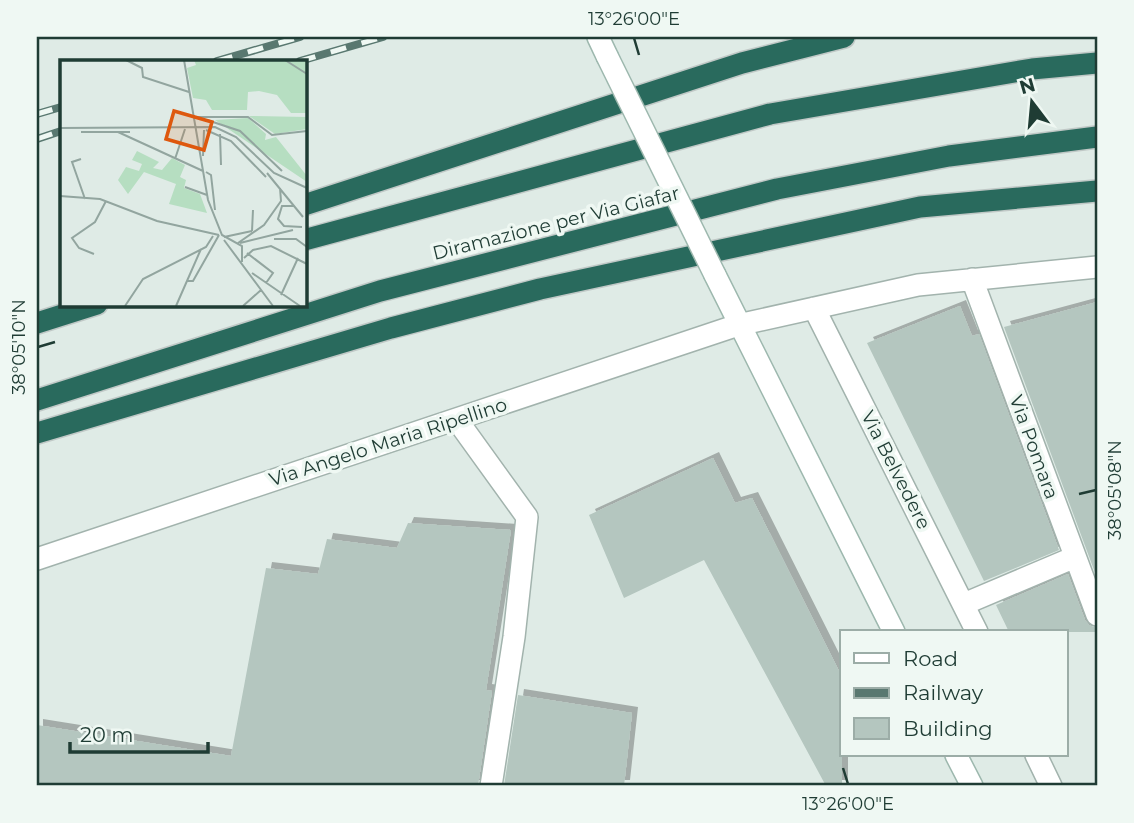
<svg xmlns="http://www.w3.org/2000/svg" width="1134" height="823" font-family="Montserrat,sans-serif">
<defs>
<filter id="shadow"><feDropShadow dx="6" dy="-6" stdDeviation="0" flood-color="#0004"/></filter>
</defs>
<rect width="100%" height="100%" fill="#dfebe6"/>
<path fill="#b4c6bf" filter="url(#shadow)" d="M1097 302V578L1004 327Z
M960 306 972 336 979 334 1059 550 984 581 867 343Z
M713 458 735 503 752 498 842 677V786H826L704 560 624 598 589 515Z
M408 523 511 530 486 690 492 691 478 786H37V725L231 756 266 568 318 574 327 539 397 548Z
M1068 574 1085 620 1089 625 1097 628V632H1009L996 605Z
M518 695 632 713 624 786H504Z"/>
<g fill="none" stroke-linecap="round" stroke-linejoin="round">
<g stroke="#a2b3ad" stroke-width="24">
<path id="street" d="M972 279 1097 615
M814 308 977 632
M457 420 527 517 514 637 491 786
M37 559 738 325 918 285 1097 267
M964 604 1075 557
M1036 755 1051 786"/>
</g>
<g stroke="#9db8ae" stroke-width="24">
<path id="secondary" d="M598 37 607 56
M715 275 894 632
M956 755 972 786"/>
</g>
<g stroke="#c0c8c6" stroke-width="24">
<path id="highway" d="M304 205 742 63 844 37
M304 240 770 114 1032 69 1097 63
M37 323 97 304
M37 400 380 291 777 189 949 156 1097 137
M37 433 391 328 540 289 920 207 1097 191"/>
</g>
<use href="#street" stroke="#fff" stroke-width="21"/>
<use href="#secondary" stroke="#fff" stroke-width="21"/>
<use href="#highway" stroke="#296a5d" stroke-width="21"/>
<g stroke="#597870" stroke-width="8">
<path id="rail" d="M217 61 300 37
M300 61 383 37
M37 114 61 107
M37 139 61 131"/>
</g>
<use href="#rail" stroke="#eff8f3" stroke-width="5" stroke-dasharray="16" stroke-linecap="butt"/>
<g stroke="#9db8ae" stroke-width="24" stroke-linecap="butt">
<path id="secondary-bridge" d="M607 56 715 275"/>
</g>
<use href="#secondary-bridge" stroke="#fff" stroke-width="21"/>
</g>
<path fill="none" stroke="#1f3c34" stroke-width="2.5" d="M634 38 639 55M38 347 55 342M1079 494 1096 490M843 768 848 784"/>
<g text-anchor="middle" dominant-baseline="central" stroke-width="7" stroke-linejoin="round" paint-order="stroke">
<g font-size="19" fill="#1f3c34" stroke="#eff8f3">
<text transform="translate(556 223) rotate(-14)">Diramazione per Via Giafar</text>
<text transform="translate(388 442) rotate(-18)">Via Angelo Maria Ripellino</text>
<text transform="translate(1034 447) rotate(70)">Via Pomara</text>
<text transform="translate(896 470) rotate(63)">Via Belvedere</text>
</g>
</g>
<g transform="translate(60 60)">
<rect width="247" height="247" fill="#dfebe6"/>
<path d="M134 0H247V53H231L217 35 199 31 188 32 187 50H152L146 40 133 38 127 8 136 5ZM189 56 247 57V69L215 74ZM188 58 206 74 205 80 216 77 247 116V122L155 60ZM77 91 99 102 93 108 102 110 112 98 125 105 120 117 126 120 124 128 140 134 147 153 109 144 116 124 84 112 68 134 58 120 66 107 79 111 82 104 72 100Z" fill="#b6dec1"/>
<path fill="none" stroke="#92a59f" stroke-width="2" d="M66 0 82 8 83 17 129 32M124 0 148 140 162 175 182 186V202M225 0 247 14M134 57H188L212 75 247 71M147 60 180 71 222 111M0 68 155 67 176 77 214 113 247 128M146 70 171 81 206 117M21 72H70M58 72 143 111M160 74 161 105M143 96 144 70M21 99 12 102 25 139M115 99 125 69M146 112 151 115 155 150M207 113 243 157M125 127 147 135M0 136 40 139 97 161 159 175M247 139V167M234 146H222L218 159 224 166 242 167M192 171 193 150M164 177 192 171M214 179H236L247 187M164 180 213 246M178 183 204 165 221 141 220 128M180 183 233 170M187 193 213 213 206 223M34 194 19 188 12 178 35 162 46 141M184 198 193 190 211 186 247 204M192 213 240 246M127 221H133L159 175M221 235 238 198M65 246 83 219 146 187 153 176M116 246 141 189M183 246 201 230"/>
<path fill="#de580e" fill-opacity="0.15" stroke="#de580e" stroke-width="3.5" d="M114 51 152 62 144 90 106 79Z"/>
<rect width="247" height="247" fill="none" stroke="#1f3c34" stroke-width="3.5"/>
</g>
<rect width="1134" height="823" fill="none" stroke="#eff8f3" stroke-width="77"/>
<rect x="840" y="630" width="228" height="126" fill="#eff8f3" stroke="#9cada7" stroke-width="2"/>
<rect x="854" y="653" width="35" height="10" fill="#ffffff" stroke="#9cada7" stroke-width="2"/>
<text x="903" y="666" font-size="21" fill="#1f3c34">Road</text>
<rect x="854" y="688" width="35" height="10" fill="#597870" stroke="#9cada7" stroke-width="2"/>
<text x="903" y="700" font-size="21" fill="#1f3c34">Railway</text>
<rect x="854" y="718" width="35" height="21" fill="#b4c6bf" stroke="#9cada7" stroke-width="2"/>
<text x="903" y="736" font-size="21" fill="#1f3c34">Building</text>
<g transform="translate(1032 102) rotate(344)" stroke="#eff8f3" stroke-width="5" paint-order="stroke">
<path d="M0-5L12 26L0 18L-12 26Z" fill="#1f3c34"/>
<text y="-10" font-size="19" font-weight="bold" text-anchor="middle" fill="#1f3c34">N</text>
</g>
<path d="M70 742v10h138v-10" fill="none" stroke="#1f3c34" stroke-width="3.5"/>
<text x="80" y="742" font-size="21" fill="#1f3c34" stroke="#eff8f3" stroke-width="5" paint-order="stroke">20 m</text>
<rect x="38" y="38" width="1058" height="746" fill="none" stroke="#1f3c34" stroke-width="2.5"/>
<g font-size="18" text-anchor="middle" fill="#1f3c34">
<text x="634" y="25">13°26'00"E</text>
<text transform="translate(19 347) rotate(-90)" y="6">38°05'10"N</text>
<text transform="translate(1115 490) rotate(-90)" y="6">38°05'08"N</text>
<text x="848" y="810">13°26'00"E</text>
</g>
</svg>
